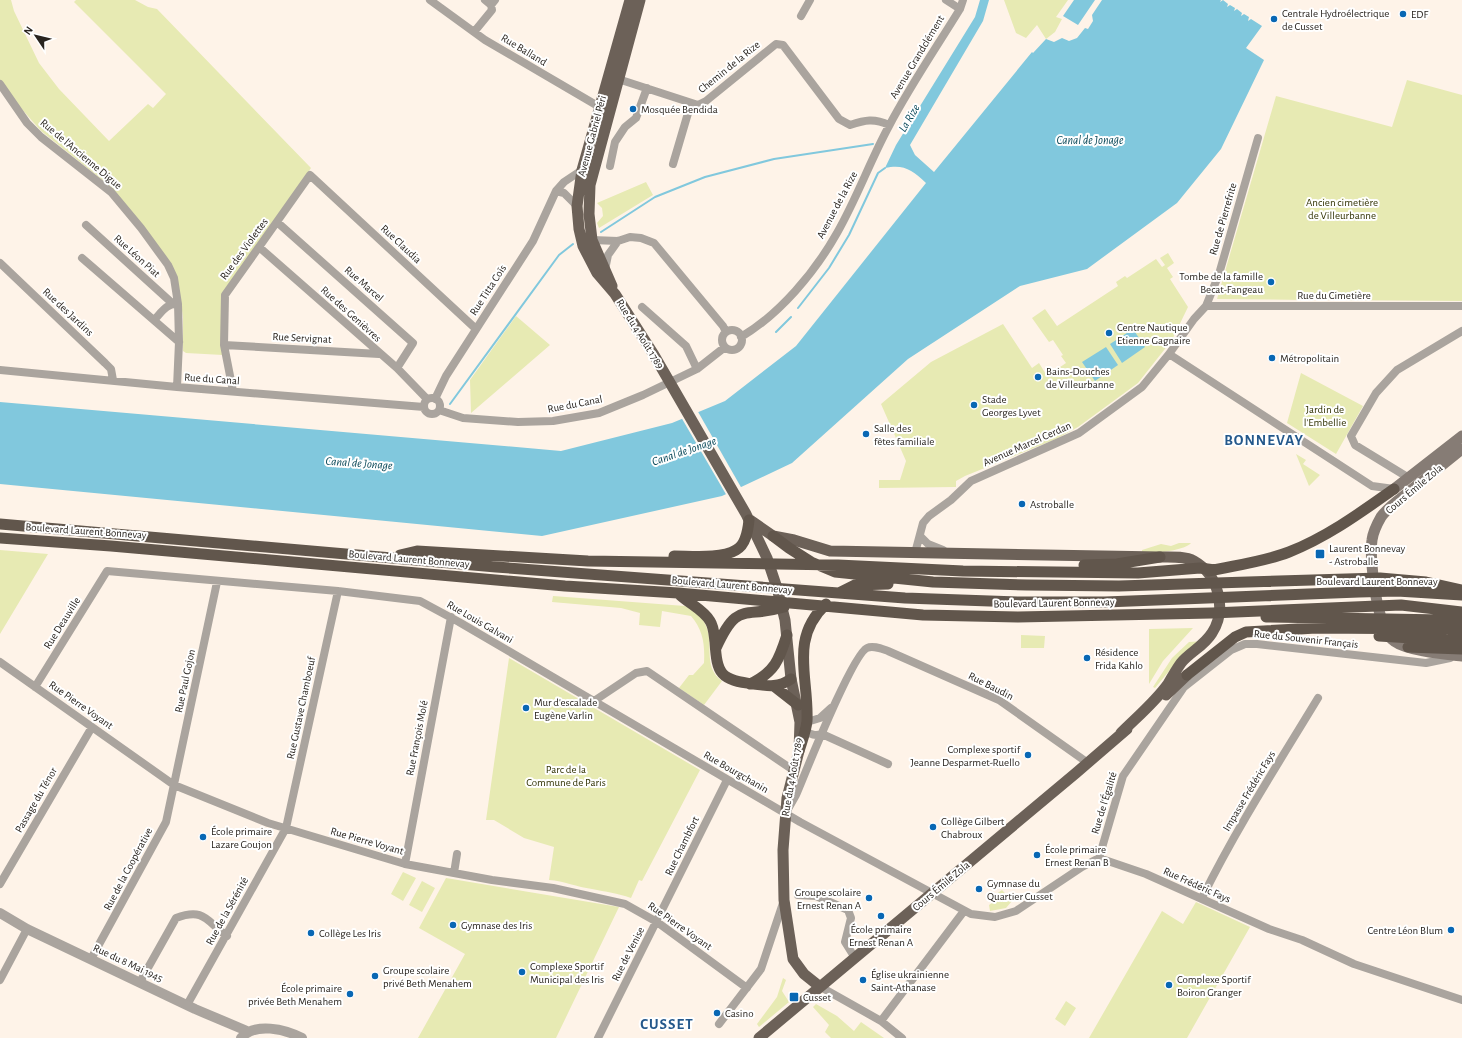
<svg xmlns="http://www.w3.org/2000/svg" width="1462" height="1038" font-family="'Alegreya Sans',sans-serif">
<rect width="100%" height="100%" fill="#fef3e8"/>
<path fill="#e7eab3" d="M0 0H11L14 11 39 63 59 89 109 141 148 104 153 108 166 94 74 2 76 0H135L148 7 157 9 311 168 224 293 223 355 186 353 183 351V317L177 277 111 187 41 131 20 107 0 80Z
M1004 0H1068L1056 17 1062 19 1055 32 1046 39 1037 25 1026 38 1016 33Z
M1407 80 1462 95V301L1325 300 1324 297 1311 293 1306 300 1217 299 1276 96 1392 127Z
M646 182 653 195 599 228 597 223 603 216 602 208 597 203Z
M1168 253 1174 263 1167 268 1173 277 1170 279 1188 307 1172 340 1138 383 1078 427 1056 439 965 476 956 481V487L879 488V480H900L906 461 881 404 931 362 1003 324 1032 368 1039 363 1047 376 1066 363 1061 356 1063 355 1053 340 1049 342 1032 318 1045 309 1057 326 1118 286 1116 282 1125 276 1127 278 1156 259 1162 267 1165 265 1160 258Z
M516 316 550 345 471 413 470 380Z
M1301 373 1363 406 1336 454 1287 423Z
M1296 454 1306 460 1303 464 1320 475 1309 486Z
M1179 543H1191C1184 551 1152 554 1142 552V550L1161 544 1171 546Z
M0 550 48 554 0 634Z
M553 596 685 606C692 610 700 614 704 622 716 641 701 666 722 681L704 705 679 688 689 675H693L704 663C705 644 703 630 691 616L662 611 660 627 639 625 640 613 621 608 552 602Z
M1193 628 1163 661 1149 684V629Z
M1021 635 1045 636 1044 648H1021Z
M1203 641 1174 665 1155 688 1153 687 1172 658 1189 642Z
M509 658 700 770 642 881 639 880 631 898C617 893 606 892 592 889 577 887 564 881 549 880L554 847 524 838 494 820H486Z
M403 872 416 878 403 901 391 894Z
M446 878 619 907 556 1038H418L465 954 419 928Z
M422 881 435 888 422 912 409 905Z
M1002 890 1012 901 1006 908 990 911 989 905 992 903 989 899Z
M1196 902 1250 927 1187 1038H1089L1162 911 1183 924Z
M783 978 786 980 782 991 789 1002 759 1027 757 1024 777 997Z
M1066 1001 1076 1008 1065 1026 1055 1019Z
M816 1004 837 1016 854 1031 861 1022 884 1038H831L825 1032 829 1025 813 1007Z"/>
<path fill="#81c8dd" d="M980 0H989L983 21 910 145 915 155 934 172 1032 52 1033 53 1046 39 1054 42 1062 38 1069 41 1077 38 1085 28 1088 29 1093 21 1092 15 1102 0H1221L1220 2 1223 0 1228 4 1227 7 1230 5 1235 8 1234 11 1237 9 1242 13 1241 16 1244 14 1249 17 1248 21 1251 19 1262 26 1246 48 1264 60 1221 149 1177 203 1087 269 1020 286 908 359 792 463 722 496 542 536 0 484V402L561 451 672 423 725 401 796 346 926 183C912 170 904 164 885 168L896 145 975 17Z
M1074 0H1095L1078 25 1063 16Z
M1133 329 1145 347 1122 363 1110 344Z
M1106 347 1118 365 1095 381 1082 362Z"/>
<path fill="#fef3e8" d="M697 410 742 489 727 496 681 417Z"/>
<g fill="none" stroke-linecap="round" stroke-linejoin="round">
<path stroke="#81c8dd" stroke-width="2" d="M601 232 655 197 705 177 774 159 873 144
M798 308 829 268 849 235 878 173 885 168
M776 332 791 317
M450 404 559 255 573 244"/>
<path stroke="#aaa49e" stroke-width="8" d="M430 0 485 40 603 109
M485 0 491 5 495 0
M946 0 960 9
M801 16 810 0
M474 32 492 10 491 5
M618 79 698 105 706 101 776 44 783 45 839 119 850 125C865 120 874 118 889 125
M0 84 27 123 41 137 111 192 141 228 168 265 174 278 178 304 179 342 177 387
M673 164 691 103
M610 166 615 142 625 127 636 118 647 88
M556 191 564 193 577 206
M277 222 413 343 397 368
M86 225 172 303
M592 240 618 241 630 237 641 238 654 243 723 326 726 332
M259 247 397 368 427 399
M82 258 179 342
M0 263 105 363 111 369 113 380
M605 270 608 255 618 241
M1206 306H1462
M642 307 686 346 697 369
M154 320C161 313 167 303 177 304
M722 340a10 10 0 1 1 20 0a10 10 0 1 1-20 0Z
M741 337C780 314 815 272 837 233 857 198 870 161 889 126 910 86 936 48 960 9L963 0
M224 345 379 354
M1169 354 1372 486 1394 489
M0 370 177 387 424 407
M233 391 224 345 225 295 310 175 476 329
M424 406a8 8 0 1 1 16 0a8 8 0 1 1-16 0Z
M435 399 446 376 533 241 556 191 564 182 582 170
M439 410 463 418 518 422 553 421 599 413 643 395 697 369 725 347
M1409 478 1355 445 1351 436 1376 393 1397 370 1462 331
M921 537 928 544 943 550
M915 553 923 523 929 516 951 500 971 481 1079 433 1142 387 1169 354 1194 319 1206 306 1219 274 1258 138
M0 662 174 785 268 823 405 864 492 880 553 888 625 904 657 922 747 988
M35 687 107 571 338 591 420 601 459 622 800 822 971 914 995 917 1016 911 1082 867 1099 858 1146 874 1269 929 1302 940 1354 964 1462 1000
M594 701 636 673 647 671 793 770
M807 722 820 718 831 708
M805 730C811 735 815 736 822 734L888 764
M788 809 796 795C805 774 852 655 867 648 873 645 882 649 888 651L999 700 1088 763
M1099 858 1123 776 1184 687 1231 650 1245 644H1257L1426 663 1450 658
M405 864 451 617
M454 873 457 854
M0 884 92 727
M798 895 816 896 848 910 851 918 845 942 855 958
M1202 898C1236 829 1278 764 1318 698
M91 959 166 822 217 582
M0 980 27 929
M140 982 176 918C205 907 207 922 227 936
M819 986 881 1021 902 1038
M187 1005 286 828 338 591
M881 1021 964 911
M719 1024 761 969 784 900
M598 1038 727 780"/>
<path stroke="#aaa49e" stroke-width="10" d="M0 913 27 929 195 1009 247 1031
M241 1038C255 1022 285 1029 302 1038"/>
<path stroke="#867c75" stroke-width="11" d="M1462 449C1445 463 1427 477 1410 491 1400 499 1388 507 1381 517 1377 524 1373 532 1372 540 1369 560 1377 630 1394 641 1408 651 1444 654 1462 656
M1394 489 1462 436"/>
<path stroke="#6c6158" stroke-width="11" d="M630 0 582 170 577 206 579 229 583 246 597 273 615 294 654 355 746 514 767 558 777 588 785 620 791 679 800 722 799 751 787 798 783 850 784 900 793 959 804 974 819 986
M612 286 592 240 589 214 590 185 640 0
M750 520 773 536 794 540 830 551 1160 557C1170 557 1185 556 1194 561 1219 575 1227 610 1212 633 1204 646 1190 652 1181 663 1176 670 1172 677 1168 684 1155 702 1137 717 1121 733
M1166 695 1187 675
M759 1038 1076 773 1127 729"/>
<path stroke="#61564c" stroke-width="11" d="M0 524 496 567 905 598 1019 602H1105L1359 592 1397 591 1462 595
M773 536 789 548 811 562 835 572 933 582 1027 585 1119 586 1380 578 1426 582 1461 590
M0 538 111 546 565 586 678 593 923 615 1018 617 1212 613 1401 605 1462 612
M400 555 417 551 588 561 838 565 963 571 1138 573 1200 568 1215 570
M674 556C692 556 721 559 736 550 746 545 748 530 749 520
M1084 565 1117 564 1160 557
M1209 571C1236 565 1263 562 1289 552 1327 537 1360 513 1394 489
M678 593C689 604 703 609 710 621 714 627 714 635 715 642 717 674 720 680 754 684 768 686 778 688 791 679
M839 593 855 585 888 584
M1266 617 1444 620 1462 623
M1379 636 1462 641
M1408 647 1462 649
M716 648C738 600 743 619 784 607
M1187 675 1235 637 1246 632 1316 628 1448 629 1462 631
M750 684C775 672 779 660 787 635
M775 687 798 705
M799 751C802 741 806 731 807 721 809 677 789 639 826 604"/>
</g>
<g fill="#0867b4" stroke="#fff" stroke-width="1.5">
<circle cx="1403" cy="14" r="4"/>
<circle cx="1274" cy="19" r="4"/>
<circle cx="633" cy="109" r="4"/>
<circle cx="1271" cy="282" r="4"/>
<circle cx="1109" cy="333" r="4"/>
<circle cx="1272" cy="358" r="4"/>
<circle cx="1038" cy="377" r="4"/>
<circle cx="974" cy="405" r="4"/>
<circle cx="866" cy="434" r="4"/>
<circle cx="1022" cy="504" r="4"/>
<rect x="1315" y="549" width="10" height="10" rx="2"/>
<circle cx="1087" cy="658" r="4"/>
<circle cx="526" cy="708" r="4"/>
<circle cx="1028" cy="755" r="4"/>
<circle cx="933" cy="827" r="4"/>
<circle cx="203" cy="837" r="4"/>
<circle cx="1037" cy="855" r="4"/>
<circle cx="979" cy="889" r="4"/>
<circle cx="869" cy="898" r="4"/>
<circle cx="881" cy="916" r="4"/>
<circle cx="453" cy="925" r="4"/>
<circle cx="1451" cy="930" r="4"/>
<circle cx="311" cy="933" r="4"/>
<circle cx="522" cy="972" r="4"/>
<circle cx="375" cy="976" r="4"/>
<circle cx="863" cy="980" r="4"/>
<circle cx="1169" cy="985" r="4"/>
<circle cx="350" cy="994" r="4"/>
<rect x="789" y="992" width="10" height="10" rx="2"/>
<circle cx="717" cy="1013" r="4"/>
</g>
<g text-anchor="middle" dominant-baseline="central" stroke-width="4" stroke-linejoin="round" paint-order="stroke">
<g font-size="11" fill="#29241f" stroke="#fff" text-anchor="start">
<text x="1282" y="13">Centrale Hydroélectrique<tspan x="1282" dy="13">de Cusset</tspan></text>
<text x="1411" y="14">EDF</text>
<text x="641" y="109">Mosquée Bendida</text>
<text x="1263" y="276" text-anchor="end">Tombe de la famille<tspan x="1263" dy="13">Becat-Fangeau</tspan></text>
<text x="1117" y="327">Centre Nautique<tspan x="1117" dy="13">Etienne Gagnaire</tspan></text>
<text x="1280" y="358">Métropolitain</text>
<text x="1046" y="371">Bains-Douches<tspan x="1046" dy="13">de Villeurbanne</tspan></text>
<text x="982" y="399">Stade<tspan x="982" dy="13">Georges Lyvet</tspan></text>
<text x="874" y="428">Salle des<tspan x="874" dy="13">fêtes familiale</tspan></text>
<text x="1030" y="504">Astroballe</text>
<text x="1329" y="548">Laurent Bonnevay<tspan x="1329" dy="13">- Astroballe</tspan></text>
<text x="1095" y="652">Résidence<tspan x="1095" dy="13">Frida Kahlo</tspan></text>
<text x="534" y="702">Mur d'escalade<tspan x="534" dy="13">Eugène Varlin</tspan></text>
<text x="1020" y="749" text-anchor="end">Complexe sportif<tspan x="1020" dy="13">Jeanne Desparmet-Ruello</tspan></text>
<text x="941" y="821">Collège Gilbert<tspan x="941" dy="13">Chabroux</tspan></text>
<text x="211" y="831">École primaire<tspan x="211" dy="13">Lazare Goujon</tspan></text>
<text x="1045" y="849">École primaire<tspan x="1045" dy="13">Ernest Renan B</tspan></text>
<text x="987" y="883">Gymnase du<tspan x="987" dy="13">Quartier Cusset</tspan></text>
<text x="861" y="892" text-anchor="end">Groupe scolaire<tspan x="861" dy="13">Ernest Renan A</tspan></text>
<text x="461" y="925">Gymnase des Iris</text>
<text x="881" y="929" text-anchor="middle">École primaire<tspan x="881" dy="13">Ernest Renan A</tspan></text>
<text x="1443" y="930" text-anchor="end">Centre Léon Blum</text>
<text x="319" y="933">Collège Les Iris</text>
<text x="530" y="966">Complexe Sportif<tspan x="530" dy="13">Municipal des Iris</tspan></text>
<text x="383" y="970">Groupe scolaire<tspan x="383" dy="13">privé Beth Menahem</tspan></text>
<text x="871" y="974">Église ukrainienne<tspan x="871" dy="13">Saint-Athanase</tspan></text>
<text x="1177" y="979">Complexe Sportif<tspan x="1177" dy="13">Boiron Granger</tspan></text>
<text x="342" y="988" text-anchor="end">École primaire<tspan x="342" dy="13">privée Beth Menahem</tspan></text>
<text x="803" y="997">Cusset</text>
<text x="725" y="1013">Casino</text>
</g>
<g font-size="11" fill="#29241f" stroke="#fff">
<text transform="translate(524 50) rotate(31)">Rue Balland</text>
<text transform="translate(917 57) rotate(-59)">Avenue Grandclément</text>
<text transform="translate(729 67) rotate(-39)">Chemin de la Rize</text>
<text transform="translate(592 136) rotate(-75)">Avenue Gabriel Péri</text>
<text transform="translate(81 154) rotate(40)">Rue de l'Ancienne Digue</text>
<text transform="translate(837 205) rotate(-62)">Avenue de la Rize</text>
<text transform="translate(1223 219) rotate(-74)">Rue de Pierrefrite</text>
<text transform="translate(401 244) rotate(43)">Rue Claudia</text>
<text transform="translate(244 249) rotate(-54)">Rue des Violettes</text>
<text transform="translate(137 256) rotate(42)">Rue Léon Piat</text>
<text transform="translate(364 284) rotate(41)">Rue Marcel</text>
<text transform="translate(488 290) rotate(-57)">Rue Titta Coïs</text>
<text x="1334" y="295">Rue du Cimetière</text>
<text transform="translate(68 312) rotate(43)">Rue des Jardins</text>
<text transform="translate(351 314) rotate(42)">Rue des Genièvres</text>
<text transform="translate(640 334) rotate(58)">Rue du 4 Août 1789</text>
<text transform="translate(302 338) rotate(3)">Rue Servignat</text>
<text transform="translate(212 379) rotate(4)">Rue du Canal</text>
<text transform="translate(575 404) rotate(-11)">Rue du Canal</text>
<text transform="translate(1027 444) rotate(-24)">Avenue Marcel Cerdan</text>
<text transform="translate(1414 489) rotate(-40)">Cours Émile Zola</text>
<text transform="translate(86 531) rotate(4)">Boulevard Laurent Bonnevay</text>
<text transform="translate(409 559) rotate(5)">Boulevard Laurent Bonnevay</text>
<text x="1377" y="581">Boulevard Laurent Bonnevay</text>
<text transform="translate(732 585) rotate(5)">Boulevard Laurent Bonnevay</text>
<text transform="translate(1054 603) rotate(-1)">Boulevard Laurent Bonnevay</text>
<text transform="translate(480 622) rotate(30)">Rue Louis Galvani</text>
<text transform="translate(62 623) rotate(-58)">Rue Deauville</text>
<text transform="translate(1306 639) rotate(6)">Rue du Souvenir Français</text>
<text transform="translate(185 681) rotate(-78)">Rue Paul Gojon</text>
<text transform="translate(991 686) rotate(27)">Rue Baudin</text>
<text transform="translate(81 705) rotate(35)">Rue Pierre Voyant</text>
<text transform="translate(301 708) rotate(-78)">Rue Gustave Chamboeuf</text>
<text transform="translate(417 738) rotate(-79)">Rue François Molé</text>
<text transform="translate(736 772) rotate(30)">Rue Bourgchanin</text>
<text transform="translate(792 777) rotate(-80)">Rue du 4 Août 1789</text>
<text transform="translate(1249 791) rotate(-59)">Impasse Frédéric Fays</text>
<text transform="translate(36 800) rotate(-60)">Passage du Ténor</text>
<text transform="translate(1104 803) rotate(-73)">Rue de l'Égalité</text>
<text transform="translate(367 841) rotate(16)">Rue Pierre Voyant</text>
<text transform="translate(682 846) rotate(-64)">Rue Chambfort</text>
<text transform="translate(128 869) rotate(-62)">Rue de la Coopérative</text>
<text transform="translate(1197 885) rotate(24)">Rue Frédéric Fays</text>
<text transform="translate(941 886) rotate(-40)">Cours Émile Zola</text>
<text transform="translate(227 911) rotate(-61)">Rue de la Sérénité</text>
<text transform="translate(680 926) rotate(35)">Rue Pierre Voyant</text>
<text transform="translate(628 954) rotate(-63)">Rue de Venise</text>
<text transform="translate(128 963) rotate(25)">Rue du 8 Mai 1945</text>
</g>
<g font-size="11" fill="#323304" stroke="#fff">
<text x="1342" y="202">Ancien cimetière<tspan x="1342" dy="13">de Villeurbanne</tspan></text>
<text x="1325" y="409">Jardin de<tspan x="1325" dy="13">l'Embellie</tspan></text>
<text x="566" y="769">Parc de la<tspan x="566" dy="13">Commune de Paris</tspan></text>
</g>
<g font-size="12" font-style="italic" fill="#0a4959" stroke="#fff">
<text transform="translate(909 118) rotate(-59)">La Rize</text>
<text x="1090" y="140">Canal de Jonage</text>
<text transform="translate(684 451) rotate(-19)">Canal de Jonage</text>
<text transform="translate(359 463) rotate(4)">Canal de Jonage</text>
</g>
<g font-size="15" font-weight="bold" letter-spacing="1" fill="#24588b" stroke="#fff">
<text x="1264" y="440">BONNEVAY</text>
<text x="667" y="1024">CUSSET</text>
</g>
</g>
<g transform="translate(36 36) rotate(305)" stroke="#ffffff" stroke-width="3" paint-order="stroke">
<path d="M0-3L7 15L0 10L-7 15Z" fill="#29241f"/>
<text y="-6" font-size="11" font-weight="bold" text-anchor="middle" fill="#29241f">N</text>
</g>
</svg>
